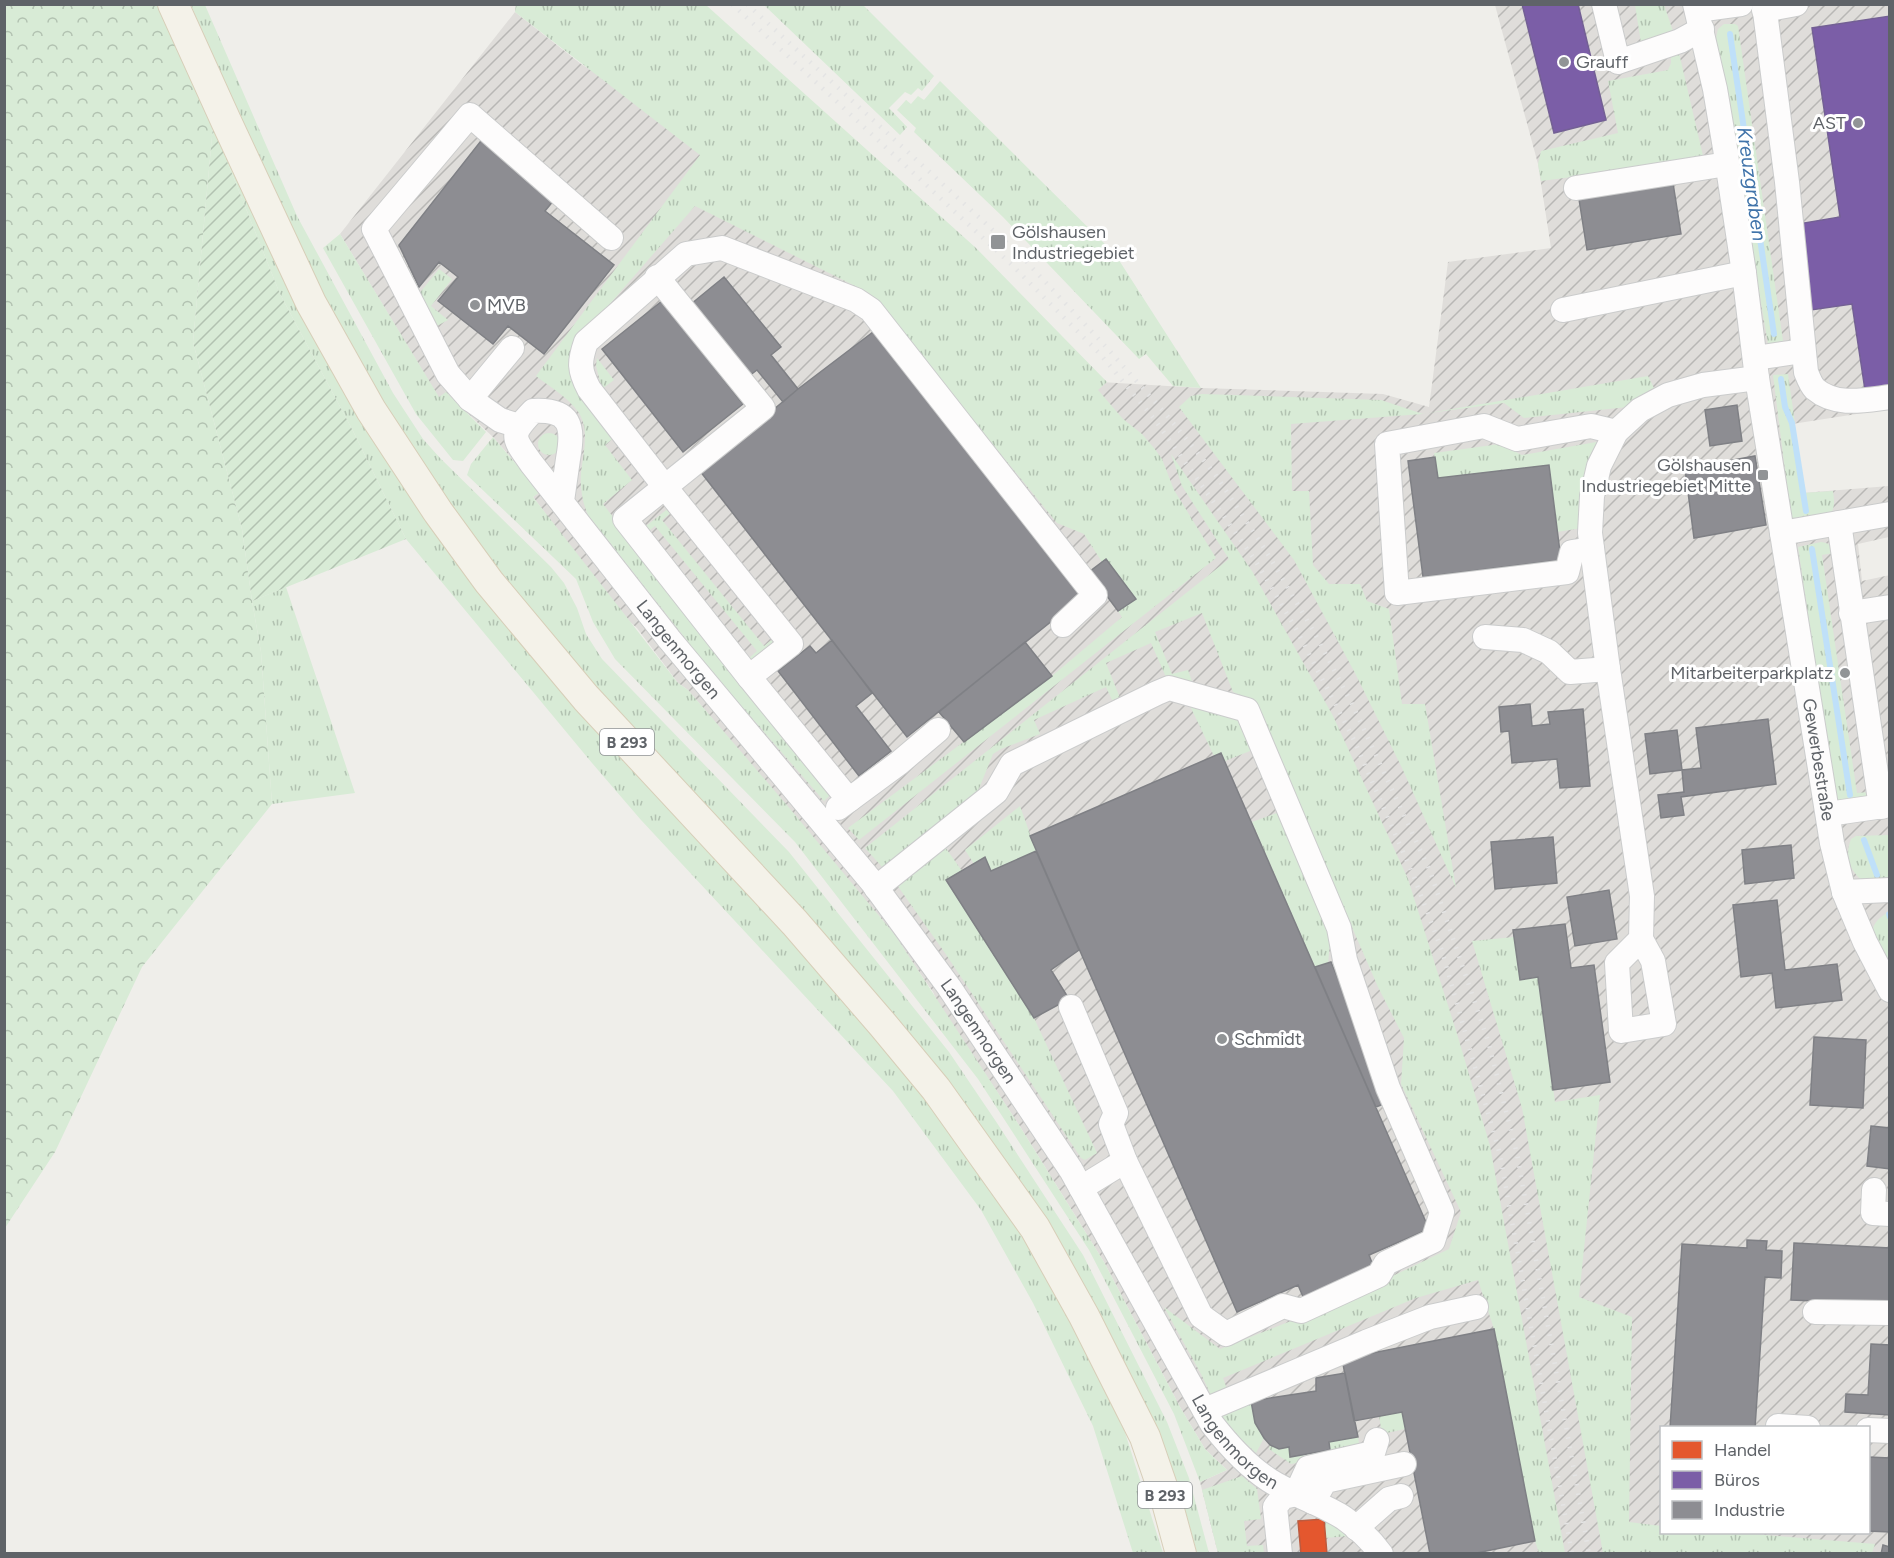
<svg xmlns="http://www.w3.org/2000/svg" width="1894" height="1558" font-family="Figtree,sans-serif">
<defs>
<pattern id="industrial-furrows" width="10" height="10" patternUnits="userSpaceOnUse" patternTransform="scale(1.5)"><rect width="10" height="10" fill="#dfddda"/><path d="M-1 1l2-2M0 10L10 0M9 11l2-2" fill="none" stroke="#b8b7b5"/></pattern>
<pattern id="grass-tufts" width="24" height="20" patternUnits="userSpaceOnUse" patternTransform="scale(1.5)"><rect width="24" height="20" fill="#d8ebd6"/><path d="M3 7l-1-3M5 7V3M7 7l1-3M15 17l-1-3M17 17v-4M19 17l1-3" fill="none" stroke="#b2c2b1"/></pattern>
<pattern id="forest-crowns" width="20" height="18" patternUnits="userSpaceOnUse" patternTransform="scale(1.5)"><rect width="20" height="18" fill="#d8ebd6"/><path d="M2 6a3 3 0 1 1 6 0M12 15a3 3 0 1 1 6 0" fill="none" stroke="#b2c2b1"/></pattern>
<pattern id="garden-furrows" width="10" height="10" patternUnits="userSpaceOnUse" patternTransform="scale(1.5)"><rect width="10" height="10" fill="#d8ebd6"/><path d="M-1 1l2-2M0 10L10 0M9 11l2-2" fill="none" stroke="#b2c2b1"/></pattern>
</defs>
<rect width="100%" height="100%" fill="#efeeea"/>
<path fill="url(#industrial-furrows)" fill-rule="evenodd" d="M1495 5H1889V409L1792 424 1803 493 1889 486V537L1858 544 1862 581 1890 575 1889 1553H1218L1200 1482 1227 1470 1205 1449 1180 1407 1104 1262 1019 1125 937 1001 933 992 888 927 688 690 678 683 637 628 630 622 581 560 533 497 540 491 493 437 446 393 439 398 340 234 515 12 581 64 1101 382 1201 388 1383 394 1429 407 1448 262 1551 248 1538 164ZM1662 1428H1868V1532H1662Z"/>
<path fill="url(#grass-tufts)" d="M516 4 706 5 976 248 1107 382 1098 390 1123 419 1142 434 1154 448 1162 459 1174 490 1216 558 859 840 848 828 1052 676 1122 617 1118 611 1135 598 1106 559 1102 562 1084 534 1057 523 869 293 695 206 575 344 615 437 605 445 632 480 603 504 830 795 824 801 711 671 588 515C582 501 580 488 581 473 583 453 590 432 579 413 569 398 550 387 536 376L700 155 515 12Z
M191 5H205L297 216 393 393 423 439 440 458 551 567 564 583 577 608 586 634 602 659 789 852 949 1052 997 1123 1083 1255 1167 1422 1189 1478 1209 1553H1197L1181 1495 1079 1279 601 697 526 608 445 500 389 416 287 228Z
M764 5H863L934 76 922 91 918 88 911 95 905 92 889 108 907 127 900 135Z
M1635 5H1664L1674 34 1641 43Z
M1724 24H1735L1738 26 1783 341 1768 344 1716 38 1718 29Z
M1679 53 1704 160 1541 181 1538 164 1541 151 1618 133 1608 81 1668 70 1671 63V56Z
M940 81 1115 254 1201 388 1173 386 1146 354 1139 359 1003 217 914 132 916 128 897 110 906 100 911 104 918 96 924 100Z
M213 126 350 398 962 1142 1022 1229 1070 1311 1123 1426 1163 1553H1133L1093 1426 1033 1303 981 1210 893 1091 641 820 592 763 406 539 353 431 280 294Z
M340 234 439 397 446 392 486 432 463 461 453 460 416 414 323 248Z
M439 269 452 279 431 306 448 320 435 327 418 295Z
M597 358 614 380 602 389 596 366Z
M1788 374 1795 423 1792 424 1803 493 1833 491C1834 500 1836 510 1828 516L1791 518 1773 375Z
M1648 376 1654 388 1636 398 1628 407 1524 418 1504 403 1422 414 1291 424 1292 491H1309L1313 565 1329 584H1360L1367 601 1389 609 1402 704H1425L1456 888 1402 768 1355 673 1294 560 1179 407 1191 396 1202 394 1381 400 1423 414Z
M538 444a11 11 0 1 1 22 0a11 11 0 1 1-22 0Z
M493 437 540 492 533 497 678 683 688 690 786 804 895 935 1019 1125 1104 1262 1180 1407 1205 1449 1227 1470 1200 1482 1174 1414 1089 1250 978 1079 795 842 615 659 593 622 576 579 467 475 471 464Z
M1602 441 1582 528 1557 532 1549 465 1438 478 1434 453 1500 444 1522 455Z
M1171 454 1252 571 1333 716 1408 879 1458 1037 1490 1146 1565 1553H1539L1535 1541 1494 1329 1478 1280 1416 1298 1223 1378 1227 1389 1212 1397 1201 1374 1164 1307 1220 1349 1334 1304 1449 1249 1461 1212 1401 1084 1404 1038 1378 987 1253 700 1233 692 1202 613 1155 632 1172 674 1188 670 1193 684 1166 677 1151 643 1106 663 1120 698 1112 700 1106 687 1034 720 1040 734 1001 749 993 754 978 791 884 869 865 848 1229 559 1182 486Z
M670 507 673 511 662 520 764 646 775 637 778 640 750 664 747 660 757 651 655 526 645 534 641 530Z
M1821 542C1829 543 1831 545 1833 553L1822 555 1857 793 1869 792V798L1836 802 1798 547Z
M286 587 355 793 272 804 261 652 252 601Z
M1190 706 1243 721 1255 749 1225 761 1221 753 1214 756Z
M1020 806 1036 851 991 871 985 858 974 864 965 850Z
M1285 810 1331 931 1328 964 1315 967 1252 822Z
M1889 835V881L1864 882C1850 871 1844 857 1851 839L1856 836Z
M945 847 962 871 946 881 1034 1018 1097 1153 1085 1160 1081 1158 945 953 897 885Z
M1889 912V958L1883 959 1873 933C1872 923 1881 916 1889 912Z
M1514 937 1520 979 1538 977 1555 1102 1600 1095 1579 1297 1632 1317 1629 1522 1661 1526 1662 1532 1741 1533 1875 1544 1872 1553H1603L1522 1108 1472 941Z
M1251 1401 1255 1423 1264 1438 1256 1453 1240 1438 1220 1414Z
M1402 1412 1405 1429 1382 1434 1379 1416Z
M1358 1437 1359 1443 1354 1452 1291 1464 1269 1449 1270 1445 1279 1449 1289 1447 1290 1457 1330 1450 1329 1442Z
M1242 1476 1257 1489 1261 1519 1244 1521 1247 1546 1263 1545 1264 1553H1218L1202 1490Z
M1324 1519 1350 1536 1325 1538Z"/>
<path fill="url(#forest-crowns)" d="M5 5H161L213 126 193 342 242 529 252 601 261 652 272 804 142 967 55 1152 5 1228Z"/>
<path fill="url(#garden-furrows)" d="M213 126 280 294 353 431 406 539 252 601 242 529 193 342Z"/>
<path fill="#e4572e" stroke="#bc5b3f" stroke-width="1.5" d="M1324 1519 1327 1554H1301L1298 1521Z"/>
<path fill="#7b5ea7" stroke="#736094" stroke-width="1.5" d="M1522 4H1578L1606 120 1554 133Z
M1890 16V386L1865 390 1852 304 1811 310 1798 224 1840 217 1812 28Z"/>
<path fill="#8d8d92" stroke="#7f8085" stroke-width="1.5" d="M484 137 558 195 545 211 614 265 544 354 508 326 493 344 438 301 458 277 439 262 419 287 399 245Z
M1673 183 1681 234 1587 250 1579 199Z
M724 277 781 347 771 355 798 389 783 402 757 370 749 376 691 304Z
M662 301 743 404 683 452 602 349Z
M877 329 1083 596 907 737 700 471 798 389Z
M1737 405 1742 441 1710 446 1705 410Z
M1755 456 1766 525 1694 538 1685 469Z
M1435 457 1438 478 1549 465 1561 560 1423 577 1408 461Z
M1106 559 1136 599 1118 611 1089 572Z
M832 640 872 693 856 706 891 751 859 776 778 671 810 646 816 653Z
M1025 642 1052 676 964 742 939 712Z
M1530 704 1532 726 1550 724 1548 712 1583 709 1590 786 1560 788 1557 759 1512 763 1509 731 1501 732 1499 707Z
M1768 719 1776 784 1681 797 1684 815 1661 818 1658 795 1684 792 1682 770 1701 768 1696 728Z
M1677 730 1682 770 1650 774 1645 734Z
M1221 753 1429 1229 1369 1255 1374 1268 1304 1299 1298 1285 1237 1312 1030 836Z
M1553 837 1557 883 1495 889 1491 842Z
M1791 845 1794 878 1745 884 1742 850Z
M1036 851 1079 950 1051 970 1069 999 1034 1018 946 880 985 857 991 871Z
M1609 890 1617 939 1575 946 1567 897Z
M1777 900 1785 970 1837 964 1842 1000 1776 1008 1772 973 1741 977 1733 905Z
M1565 924 1571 968 1594 965 1610 1082 1553 1090 1538 977 1520 980 1513 930Z
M1331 962 1391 1101 1376 1107 1315 967Z
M1814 1037 1866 1040 1863 1108 1810 1105Z
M1871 1126 1890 1128V1169L1867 1166Z
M1747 1240 1767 1241 1766 1250 1782 1251 1781 1278 1765 1277 1755 1428H1670L1682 1244 1747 1248Z
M1794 1243 1890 1248V1304L1791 1300Z
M1494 1329 1535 1541 1472 1554H1430L1402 1412 1354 1421 1342 1359Z
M1871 1344 1890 1345V1415L1845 1412 1846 1394 1868 1395Z
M1345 1373 1358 1437 1329 1442 1330 1450 1290 1457 1289 1447 1279 1449 1270 1445 1264 1438 1255 1423 1251 1401 1316 1391V1378Z
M1868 1457 1890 1458V1532L1868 1531Z
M1883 1545 1890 1547V1554H1881Z"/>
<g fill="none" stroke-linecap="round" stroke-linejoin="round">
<path stroke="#bfe0f9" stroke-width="6" d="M1730 34 1774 334
M1781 379 1785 407 1792 423 1806 511
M1812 549 1850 795
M1864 840 1877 875
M1889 914 1890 917"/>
<g stroke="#cbcccc" stroke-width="26">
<g id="minor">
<path d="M1604 4 1618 62 1680 41 1702 29"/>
<path id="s1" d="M1695 4 1715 89 1725 148 1744 273 1757 378 1832 843 1844 892 1865 942 1890 990"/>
<path d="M1764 4 1787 182 1806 372C1808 377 1811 385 1815 389 1836 407 1865 400 1890 397"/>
<path d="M1697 10 1741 4"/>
<path d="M1764 10 1796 4"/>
<path d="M1576 188 1727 164"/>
<path d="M657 277 763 408 625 519 749 677"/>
<path d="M1563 310 1744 273"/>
<path d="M512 348 470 399 500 420 519 426"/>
<path d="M1755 358 1803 351"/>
<path d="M470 399 448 374 374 229 470 115 611 238"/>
<path id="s2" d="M562 501C564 487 566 473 568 459 574 426 571 409 533 411 509 436 513 437 531 463L669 639 872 882 949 987 1071 1170 1212 1424C1229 1446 1246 1465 1269 1480 1292 1495 1321 1503 1344 1518 1358 1528 1371 1540 1381 1554"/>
<path d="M1839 523 1881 807"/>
<path d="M1782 533 1890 514"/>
<path d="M1592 549 1572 552 1567 572 1397 593 1387 444 1484 426 1517 439 1591 426 1616 432"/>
<path d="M1851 613 1890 607"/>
<path d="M1485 637 1523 640 1549 652 1570 672 1608 669"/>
<path d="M849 800 749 677 791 644 665 487 589 389C579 370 579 362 586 342L686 254 722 248 856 300 871 310 1095 595 1063 625"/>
<path d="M838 808 899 763 938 730"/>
<path d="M1828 814 1890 805"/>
<path d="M876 888 996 792 1012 764 1157 693 1169 688 1247 710 1339 928 1345 960 1388 1088 1442 1212 1433 1241 1386 1263 1379 1275 1301 1311 1283 1306 1226 1334 1201 1316 1125 1161 1081 1188"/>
<path d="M1844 892 1890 890"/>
<path d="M1641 939 1617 963 1621 1031 1664 1024 1653 961 1641 939 1642 896 1608 669 1590 533 1592 496 1599 466 1616 432 1640 410 1668 395 1703 385 1757 378"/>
<path d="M1071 1007 1116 1113 1111 1124 1125 1161"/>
<path d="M1874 1190 1873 1213 1890 1214"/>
<path d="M1815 1312 1890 1313"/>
<path d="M1205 1410 1366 1342 1430 1317 1476 1307"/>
<path d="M1778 1426 1808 1428"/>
<path d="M1868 1430 1890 1431"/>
<path d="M1313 1502 1325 1481 1404 1464"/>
<path d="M1356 1528 1389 1499 1401 1496"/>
<path d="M1280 1554 1275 1507 1283 1497 1296 1494 1308 1468 1373 1453 1377 1440"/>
</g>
</g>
<g stroke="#d7ceb8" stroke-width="32">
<path id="major" d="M173 4 226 121 311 303 371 410 438 512 489 582 586 698 795 923 883 1025 936 1089 1035 1228 1084 1316 1145 1437 1165 1495 1181 1554"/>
</g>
<use href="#minor" stroke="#fdfcfc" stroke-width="24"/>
<use href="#major" stroke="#f4f2e9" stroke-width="30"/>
<path stroke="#e4e4e4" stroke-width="4.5" stroke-dasharray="1.5 8" stroke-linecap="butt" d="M732 4 1012 265 1100 354 1155 420 1255 560 1296 629 1353 738 1414 877 1442 951 1500 1155 1572 1554
M747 4 1022 257 1107 348 1164 412 1215 474 1266 551 1314 632 1353 706 1430 871 1488 1041 1517 1154 1589 1554"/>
</g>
<g fill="#919496" stroke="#fff" stroke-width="2">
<circle cx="1564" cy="62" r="6"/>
<circle cx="1858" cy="123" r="6"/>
<rect x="990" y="234" width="16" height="16" rx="3"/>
<circle cx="475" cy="305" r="6"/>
<rect x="1757" y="469" width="12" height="12" rx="3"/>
<circle cx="1845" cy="673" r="6"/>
<circle cx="1222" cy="1039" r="6"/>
</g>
<g text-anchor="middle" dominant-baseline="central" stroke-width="6" stroke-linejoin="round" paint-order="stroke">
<g fill="#fff" stroke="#8f9295" stroke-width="1.5">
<rect x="600" y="729" width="54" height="26" rx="4.5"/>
<rect x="1138" y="1482" width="54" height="26" rx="4.5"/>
</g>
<g font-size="16" font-weight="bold" fill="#5f6368">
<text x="627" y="742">B 293</text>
<text x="1165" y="1495">B 293</text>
</g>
<g font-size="18" fill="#5f6368" stroke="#fff" text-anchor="start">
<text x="1576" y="62">Grauff</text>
<text x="1846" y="123" text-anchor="end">AST</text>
<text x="1012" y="232">Gölshausen<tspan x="1012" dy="21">Industriegebiet</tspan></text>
<text x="487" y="305">MVB</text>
<text x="1751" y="465" text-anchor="end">Gölshausen<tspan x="1751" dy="21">Industriegebiet Mitte</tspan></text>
<text x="1833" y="673" text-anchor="end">Mitarbeiterparkplatz</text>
<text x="1234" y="1039">Schmidt</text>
</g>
<g font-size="18" fill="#5f6368" stroke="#fff">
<text stroke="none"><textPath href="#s2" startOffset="417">Langenmorgen</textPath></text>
<text stroke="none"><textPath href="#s1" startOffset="766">Gewerbestraße</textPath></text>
<text stroke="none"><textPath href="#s2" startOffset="903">Langenmorgen</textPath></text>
<text stroke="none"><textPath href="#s2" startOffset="1389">Langenmorgen</textPath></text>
</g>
<g font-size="20" font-style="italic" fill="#4174aa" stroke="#fff">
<text transform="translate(1752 184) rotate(82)">Kreuzgraben</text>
</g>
</g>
<rect width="1894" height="1558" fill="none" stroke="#5f6368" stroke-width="12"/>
<rect x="1660" y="1426" width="210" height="108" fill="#ffffff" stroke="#bfc1c3" stroke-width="1.5"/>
<rect x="1672" y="1441" width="30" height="18" fill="#e4572e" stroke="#bfc1c3" stroke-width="1.5"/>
<text x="1714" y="1456" font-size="18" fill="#5f6368">Handel</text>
<rect x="1672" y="1471" width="30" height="18" fill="#7b5ea7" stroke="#bfc1c3" stroke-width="1.5"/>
<text x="1714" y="1486" font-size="18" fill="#5f6368">Büros</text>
<rect x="1672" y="1501" width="30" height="18" fill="#8d8d92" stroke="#bfc1c3" stroke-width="1.5"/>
<text x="1714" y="1516" font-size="18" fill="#5f6368">Industrie</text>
</svg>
